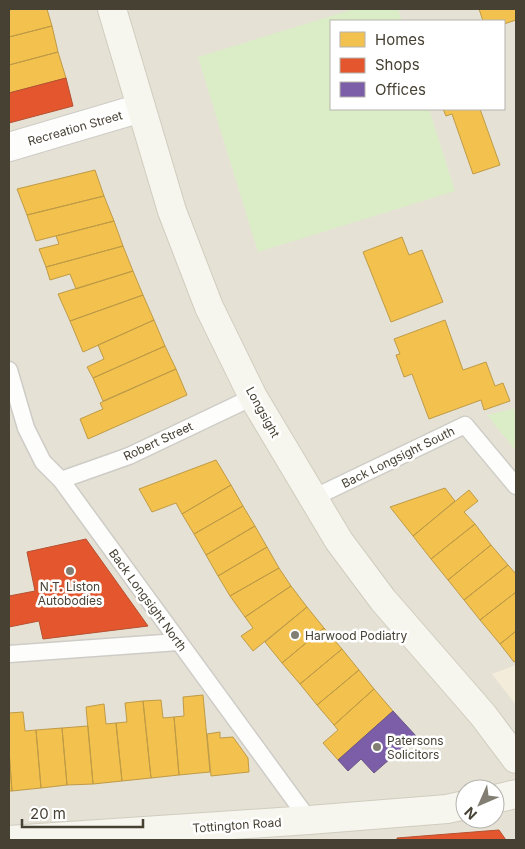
<svg xmlns="http://www.w3.org/2000/svg" width="525" height="849" font-family="Inter,sans-serif">
<rect width="100%" height="100%" fill="#f0efe8"/>
<path fill="#e5e1d5" fill-rule="evenodd" d="M9 9H516V840H9ZM331 21H504V109H331ZM465 789H495V819H465Z"/>
<path fill="#f4ecda" d="M516 665V705L492 674Z"/>
<path fill="#dbedc6" d="M354 9H398L402 21H331V109H429L455 191 258 252 198 57Z
M516 408V451L487 415Z"/>
<path fill="#f2c14e" stroke="#bf9b46" d="M14 9H47L52 26 9 37V10Z
M479 9H516V20L504 24V21H483Z
M52 26 58 52 9 65V37Z
M58 52 66 78 9 93V65Z
M443 109H480L500 165 473 174 452 114 446 116Z
M95 170 104 196 27 215 17 189Z
M104 196 114 221 36 241 27 215Z
M114 221 123 246 46 267 39 249 59 244 56 236Z
M402 237 409 255 422 250 443 302 391 322 363 252Z
M123 246 133 271 76 289 70 274 50 280 46 267Z
M133 271 143 295 70 321 58 294Z
M143 295 154 320 83 352 70 321Z
M154 320 165 346 93 378 87 367 104 359 98 345Z
M445 320 463 370 486 362 495 386 503 383 510 401 484 410 481 400 429 419 412 374 404 377 396 355 400 354 394 339Z
M165 346 176 369 103 401 93 378Z
M176 369 187 395 88 439 80 419 103 409 100 403Z
M216 460 231 485 182 514 176 503 152 512 139 489Z
M231 485 243 506 194 534 182 514Z
M445 488 455 501 413 536 390 507Z
M469 490 478 501 464 512 475 524 431 559 413 536Z
M243 506 255 526 206 555 194 534Z
M475 524 491 545 448 580 431 559Z
M255 526 267 547 218 576 206 555Z
M491 545 508 565 464 600 448 580Z
M267 547 279 568 230 596 218 576Z
M508 565 516 574V573V592L480 620 464 600Z
M279 568 291 586 245 617 230 596Z
M291 586 307 607 253 651 241 636 253 628 245 617Z
M516 592V631L500 644 480 620Z
M307 607 324 628 282 663 265 642Z
M324 628 342 649 300 684 282 663Z
M516 631V661L514 662 500 644Z
M342 649 359 670 317 705 300 684Z
M359 670 374 689 334 725 317 705Z
M374 689 393 711 338 760 323 743 338 730 334 725Z
M203 695 210 772 179 775 174 717 184 716 183 697Z
M161 700 163 718 174 717 179 775 151 778 143 701Z
M143 701 151 778 122 781 116 723 127 722 125 703Z
M104 704 106 724 116 723 122 781 93 784 86 707Z
M23 712 25 731 36 730 41 788 12 791 9 751V713Z
M88 726 93 784 67 785 62 728Z
M62 728 67 785 41 788 36 730Z
M220 732V738L233 737 248 758 249 772 211 776 207 734Z
M9 751 12 791H9Z"/>
<path fill="#e4572e" stroke="#b55030" d="M66 78 73 106 9 123V93Z
M86 539 148 626 43 639 39 621 9 627V596L35 591 27 552Z
M499 830 506 840H397V838Z"/>
<path fill="#7b5ea7" stroke="#6b5584" d="M393 711 416 736 374 773 361 759 348 771 338 760Z"/>
<g fill="none" stroke-linecap="round" stroke-linejoin="round">
<g stroke="#ceccc6" stroke-width="19">
<path id="lane" d="M9 370 26 428 43 462 61 480 309 820
M61 480 129 456 253 397
M313 498 465 425 516 486
M9 654 178 642"/>
</g>
<g stroke="#ceccc6" stroke-width="30">
<path id="street" d="M9 147 141 108"/>
</g>
<g stroke="#d0cdbf" stroke-width="30">
<path id="secondary" d="M112 9 172 211 209 307 253 397 339 541 383 600 483 715 516 759
M495 799 516 794
M9 840 309 820 447 809 465 805"/>
</g>
<use href="#lane" stroke="#fdfdfc" stroke-width="16"/>
<use href="#street" stroke="#fdfdfc" stroke-width="28"/>
<use href="#secondary" stroke="#f6f5ee" stroke-width="28"/>
</g>
<g fill="#827e73" stroke="#fff" stroke-width="2">
<circle cx="70" cy="571" r="5"/>
<circle cx="295" cy="635" r="5"/>
<circle cx="377" cy="747" r="5"/>
</g>
<g text-anchor="middle" dominant-baseline="central" stroke-width="5" stroke-linejoin="round" paint-order="stroke">
<g font-size="12" fill="#474134" stroke="#fff">
<text transform="translate(75 128) rotate(-16)">Recreation Street</text>
<text transform="translate(263 412) rotate(61)">Longsight</text>
<text transform="translate(158 441) rotate(-25)">Robert Street</text>
<text transform="translate(398 457) rotate(-26)">Back Longsight South</text>
<text transform="translate(148 600) rotate(54)">Back Longsight North</text>
<text transform="translate(237 825) rotate(-4)">Tottington Road</text>
</g>
<g font-size="12" fill="#474134" stroke="#fff" text-anchor="start">
<text x="70" y="586" text-anchor="middle">N.T. Liston<tspan x="70" dy="14">Autobodies</tspan></text>
<text x="305" y="635">Harwood Podiatry</text>
<text x="387" y="740">Patersons<tspan x="387" dy="14">Solicitors</tspan></text>
</g>
</g>
<rect width="525" height="849" fill="none" stroke="#474134" stroke-width="20"/>
<rect x="330" y="20" width="175" height="90" fill="#ffffff" stroke="#b5b3ae"/>
<rect x="340" y="32" width="25" height="15" fill="#f2c14e" stroke="#b5b3ae"/>
<text x="375" y="45" font-size="15" fill="#474134">Homes</text>
<rect x="340" y="58" width="25" height="15" fill="#e4572e" stroke="#b5b3ae"/>
<text x="375" y="70" font-size="15" fill="#474134">Shops</text>
<rect x="340" y="82" width="25" height="15" fill="#7b5ea7" stroke="#b5b3ae"/>
<text x="375" y="95" font-size="15" fill="#474134">Offices</text>
<g transform="translate(480 804) rotate(225)"><circle r="24" fill="#ffffff" stroke="#b5b3ae"/>
<path d="M0-4L9 19L0 12L-9 19Z" fill="#827e73"/>
<text y="-8" font-size="14" font-weight="bold" text-anchor="middle" fill="#474134">N</text>
</g>
<path d="M22 819v8h121v-8" fill="none" stroke="#474134" stroke-width="2.5"/>
<text x="30" y="819" font-size="15" fill="#474134" stroke="#ffffff" stroke-width="4" paint-order="stroke">20 m</text>
</svg>
